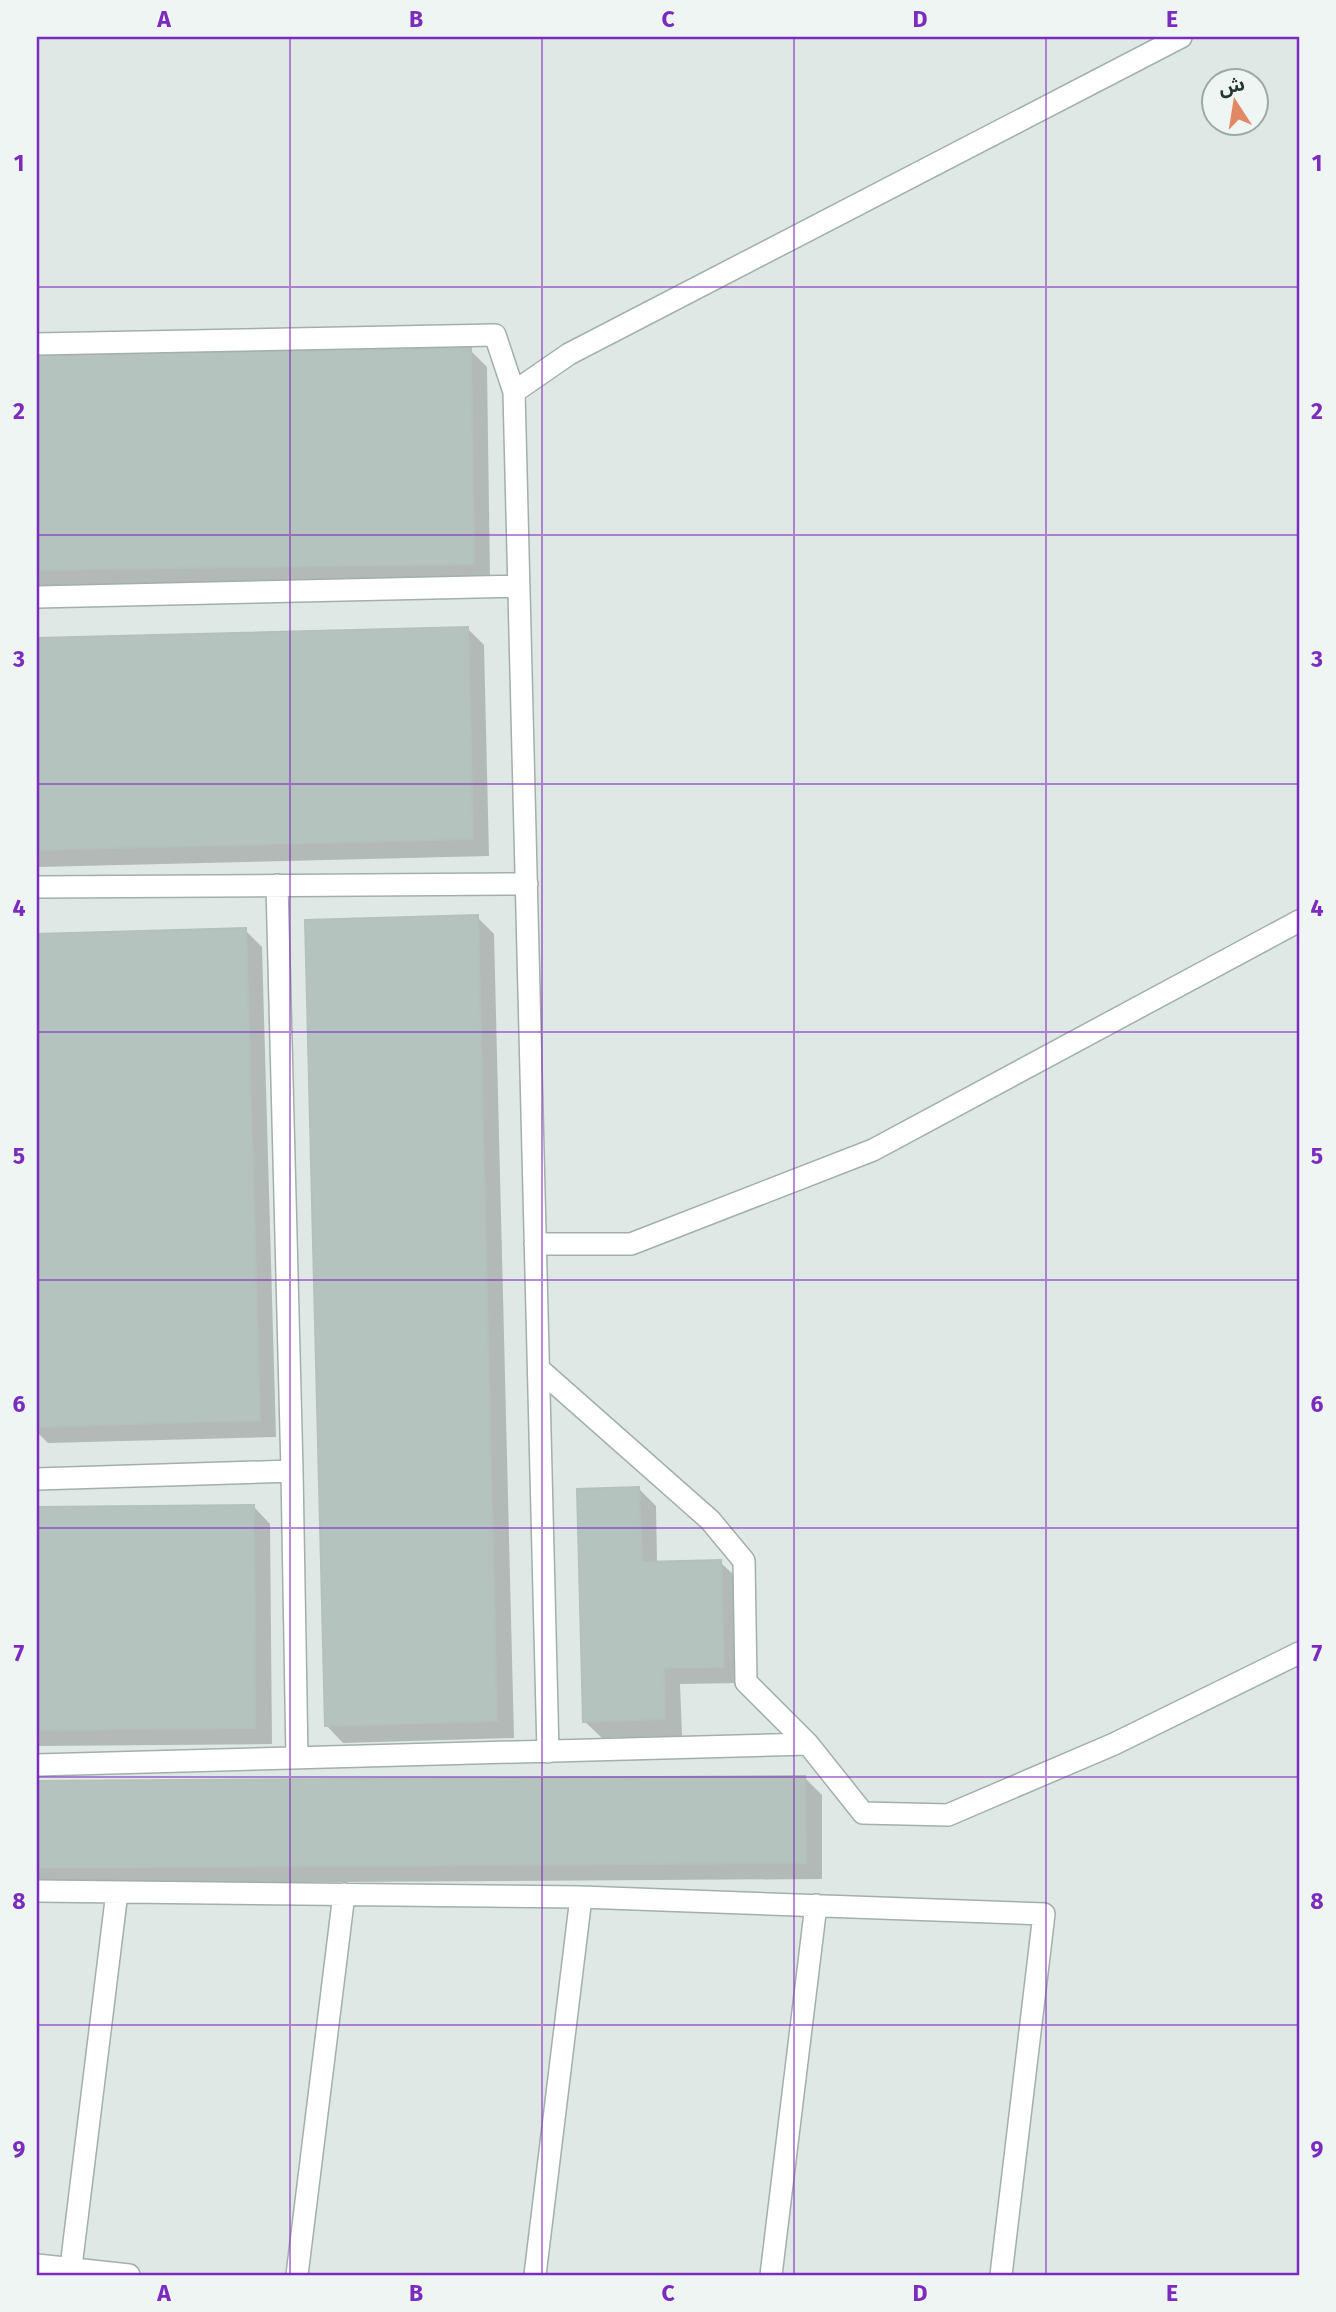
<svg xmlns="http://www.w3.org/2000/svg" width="1336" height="2312" font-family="'Fira Sans','Noto Sans Arabic',sans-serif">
<rect width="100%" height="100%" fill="#dfe8e5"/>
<path fill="#0003" d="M470 350 487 367 490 580 37 587V356Z
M467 628 484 645 489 856 37 867V639Z
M477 917 494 934 514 1738 343 1743 326 1725Z
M245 930 262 947 276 1437 48 1443 37 1432V936Z
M639 1489 656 1506 657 1563 720 1562 738 1579 741 1683 680 1684 682 1736 602 1738 584 1721Z
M253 1506 270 1524 272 1744 37 1746V1508Z
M805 1778 822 1795V1879L37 1884V1782Z"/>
<path fill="#b5c3be" stroke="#b2c1bb" stroke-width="2" d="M471 348 474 564 37 570V355Z
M468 627 473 839 37 850V638Z
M478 915 497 1721 325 1726 305 920Z
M246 928 260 1420 37 1427V934Z
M639 1487 642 1562 721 1560 724 1667 664 1668 665 1719 583 1722 577 1489Z
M254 1505 255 1728 37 1730V1507Z
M805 1776 806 1863 37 1868V1781Z"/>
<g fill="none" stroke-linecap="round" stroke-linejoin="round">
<g stroke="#a3afac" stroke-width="24">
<path id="minor" d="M37 344 495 335 514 392 548 1752
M514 392 569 354 1181 37
M37 597 519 586
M277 885 292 1471 297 1758
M37 887 527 884
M535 1244H631L873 1150 1299 921
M539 1369 710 1520 744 1561 746 1682 808 1744 863 1813 948 1815 1114 1744 1299 1653
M37 1479 292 1471
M37 1765 808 1744
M37 1891 581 1897 1044 1914 1001 2275
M37 2265 129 2275
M70 2275 117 1892
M297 2275 344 1894
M535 2275 581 1897
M771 2275 816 1905"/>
</g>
<use href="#minor" stroke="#fff" stroke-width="21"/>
</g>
<path fill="none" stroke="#7b2cbf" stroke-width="2" stroke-opacity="0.55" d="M290 37V2275M542 37V2275M794 37V2275M1046 37V2275M37 287H1299M37 535H1299M37 784H1299M37 1032H1299M37 1280H1299M37 1528H1299M37 1777H1299M37 2025H1299"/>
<rect width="1336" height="2312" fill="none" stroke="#eff5f2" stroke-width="77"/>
<g transform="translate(1235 102) rotate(348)"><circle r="33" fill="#eff5f2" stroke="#9da9a5" stroke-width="2"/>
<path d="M0-5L12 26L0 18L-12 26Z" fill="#e18864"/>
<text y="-10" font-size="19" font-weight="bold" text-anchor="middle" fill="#223632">ش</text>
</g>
<rect x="38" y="38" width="1260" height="2236" fill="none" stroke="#7b2cbf" stroke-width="2.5"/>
<g font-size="23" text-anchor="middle" font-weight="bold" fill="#7b2cbf">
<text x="164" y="27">A</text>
<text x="416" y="27">B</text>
<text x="668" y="27">C</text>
<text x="920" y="27">D</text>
<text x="1172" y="27">E</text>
<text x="19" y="171">1</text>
<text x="1317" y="171">1</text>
<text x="19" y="419">2</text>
<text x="1317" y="419">2</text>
<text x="19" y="667">3</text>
<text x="1317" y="667">3</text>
<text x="19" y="916">4</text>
<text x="1317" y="916">4</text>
<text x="19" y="1164">5</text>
<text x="1317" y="1164">5</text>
<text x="19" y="1412">6</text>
<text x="1317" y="1412">6</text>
<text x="19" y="1661">7</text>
<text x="1317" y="1661">7</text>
<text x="19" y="1909">8</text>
<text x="1317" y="1909">8</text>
<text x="19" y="2157">9</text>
<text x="1317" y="2157">9</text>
<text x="164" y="2301">A</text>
<text x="416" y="2301">B</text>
<text x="668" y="2301">C</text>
<text x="920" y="2301">D</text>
<text x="1172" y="2301">E</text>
</g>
</svg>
